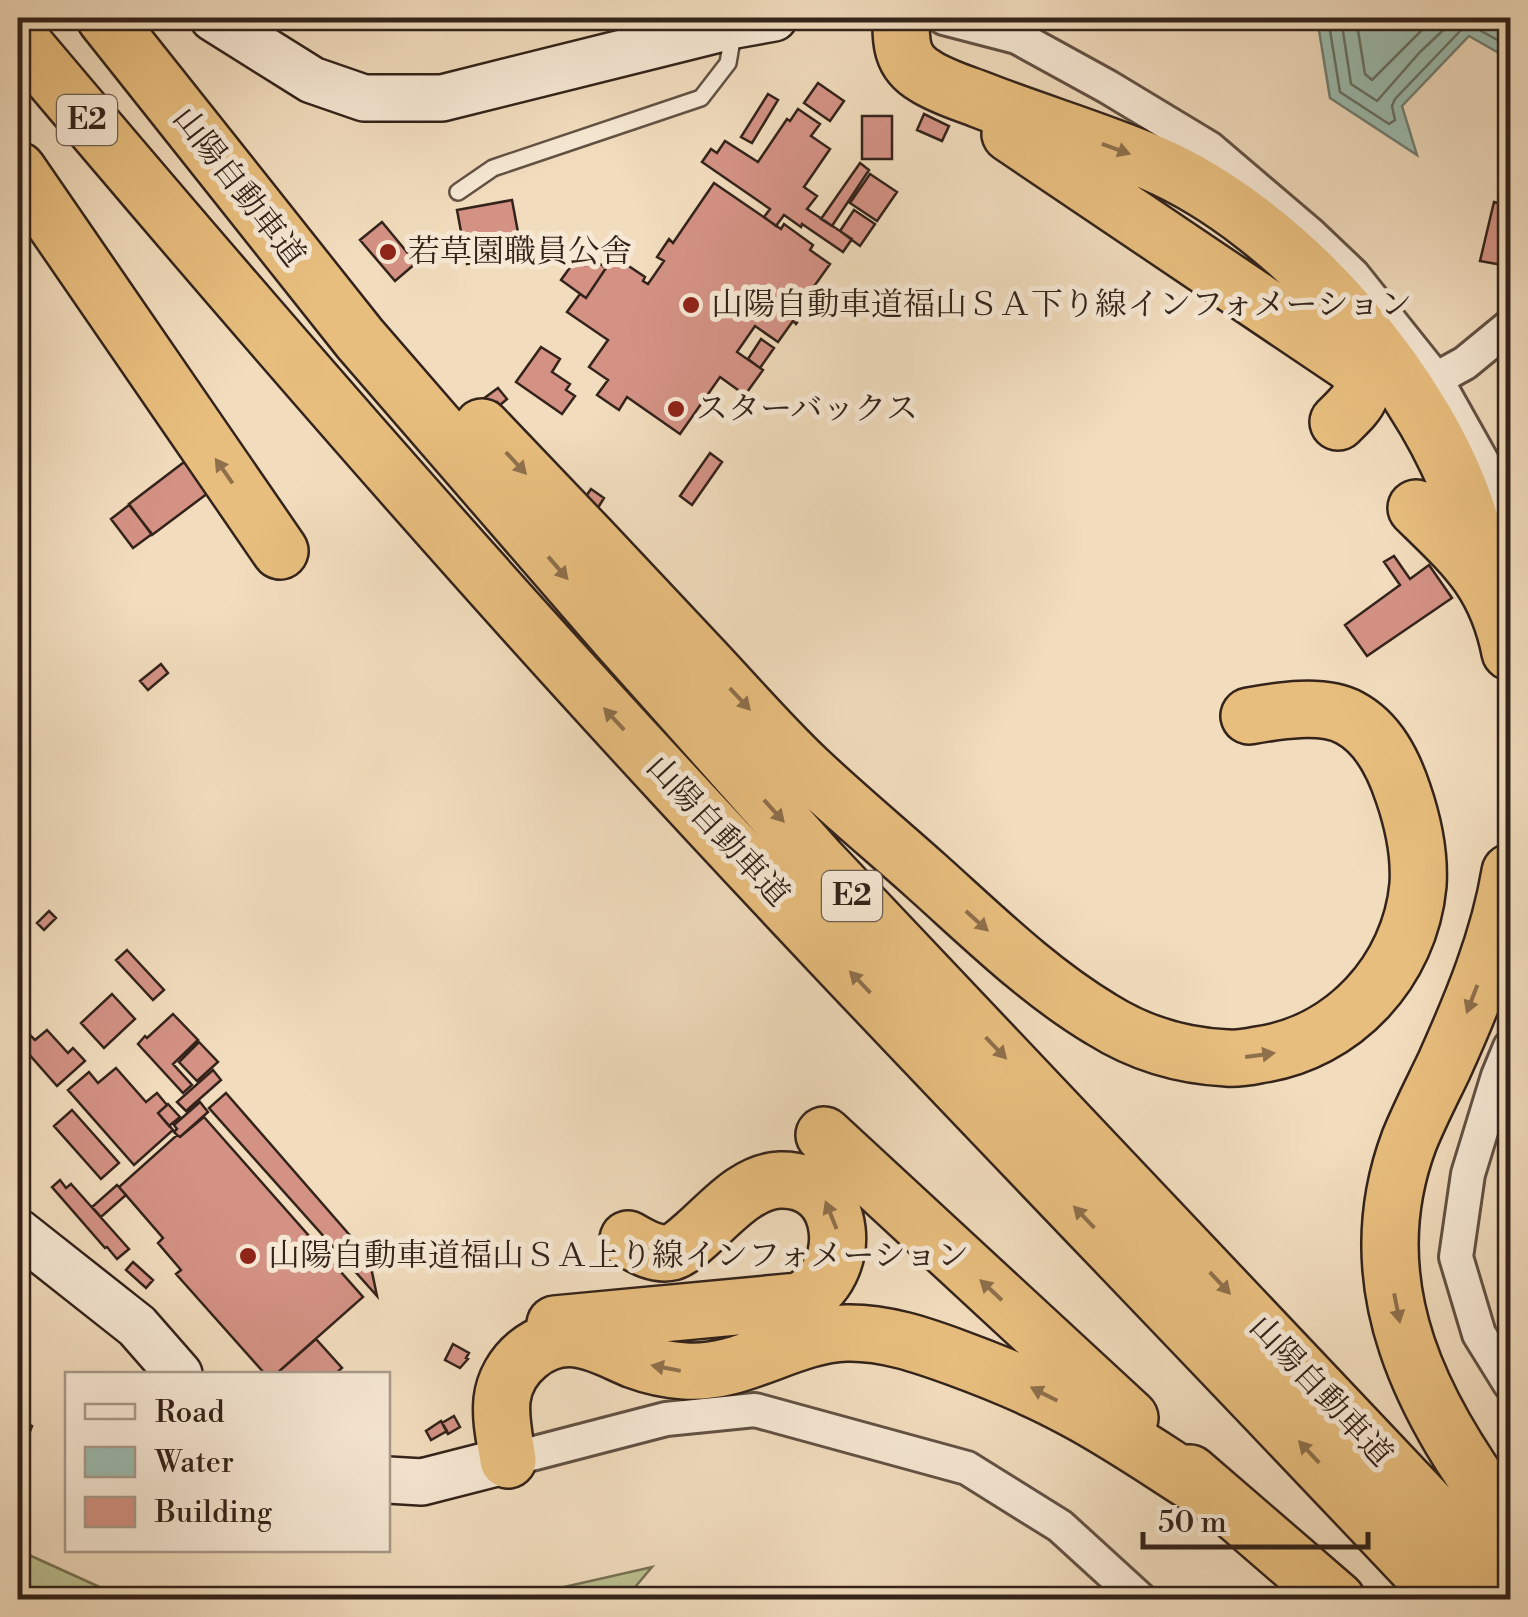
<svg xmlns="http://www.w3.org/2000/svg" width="1528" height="1617" font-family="'Libre Bodoni','Noto Serif JP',serif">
<rect width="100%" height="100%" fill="#f1dcbd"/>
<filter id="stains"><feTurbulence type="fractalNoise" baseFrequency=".002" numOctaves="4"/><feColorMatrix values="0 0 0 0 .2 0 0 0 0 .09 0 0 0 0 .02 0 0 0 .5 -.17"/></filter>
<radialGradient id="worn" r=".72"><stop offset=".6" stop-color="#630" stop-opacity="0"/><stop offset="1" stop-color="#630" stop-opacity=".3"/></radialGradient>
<path fill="#bbc090" stroke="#777255" stroke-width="2.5" d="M18 1550 126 1599H18Z
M652 1567 625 1599H511Z"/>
<path fill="#9bbcb0" stroke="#717f74" stroke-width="2.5" d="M1317 18H1505L1506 57 1469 36 1402 106 1417 155 1330 98Z"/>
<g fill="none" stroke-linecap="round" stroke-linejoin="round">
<path stroke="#677065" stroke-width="2.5" d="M1328 18 1340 92 1389 124 1395 120 1392 106 1395 99 1463 28 1474 27 1510 47
M1341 18 1351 84 1377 101 1420 52 1456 18
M1356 18 1365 74 1372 80 1434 18"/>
</g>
<path fill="#d49285" stroke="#33231a" stroke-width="2.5" d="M818 83 844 101 830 121 804 103Z
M768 94 778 100 752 143 741 137Z
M798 109 820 124 811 136 830 149 804 187 817 196 807 209 852 239 843 252 802 224 801 227 784 215 776 226 764 217 770 209 702 162 711 149 717 153 725 141 758 162 787 119 790 121Z
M924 114 949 126 942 141 917 130Z
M862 116H892V159H862Z
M860 163 869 170 832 226 821 219Z
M870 174 897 192 877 221 850 203Z
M714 183 781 229 784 224 813 245 810 250 830 264 815 285 820 289 796 324 793 321 778 342 755 326 737 352 763 370 745 395 720 377 680 434 627 397 619 410 597 395 608 380 589 367 608 340 567 312 580 294 586 298 606 268 604 267 612 255 645 277 643 281 648 284 664 261 657 257 669 239 673 243Z
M512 200 522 254 467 264 457 210Z
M1494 202 1510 206V254L1508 266 1480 261Z
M854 210 875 224 860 246 840 231Z
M382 222 416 263 395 281 360 240Z
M590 257 606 268 586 298 561 280 576 259 585 265Z
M761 339 774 348 760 368 748 359Z
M541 347 560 359 552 372 570 384 566 390 575 396 562 414 516 382Z
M498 388 507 399 500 405 497 402 490 408 483 399Z
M710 453 722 462 692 505 680 496Z
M192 456 216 487 152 535 129 504Z
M591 489 604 498 596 511 582 502Z
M129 505 152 534 133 548 111 519Z
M1394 556 1410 579 1429 565 1452 598 1367 656 1345 625 1400 585 1384 562Z
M161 664 168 673 148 690 140 681Z
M49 911 56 918 44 930 37 923Z
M127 950 164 990 153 1000 116 960Z
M112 994 135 1019 104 1048 81 1023Z
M173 1014 198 1040 173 1064 192 1085 183 1093 138 1044 145 1036 147 1038Z
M47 1030 68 1053 73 1048 85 1061 57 1086 20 1044 30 1035 35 1040Z
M199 1042 218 1062 197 1081 179 1062Z
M116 1068 146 1102 157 1093 167 1105 158 1113 173 1130 134 1165 68 1090 89 1072 98 1083Z
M213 1070 221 1080 186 1111 177 1102Z
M226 1093 360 1247 372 1272 377 1296 209 1108Z
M200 1102 208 1112 180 1137 177 1135 174 1132 177 1129 174 1125Z
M168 1104 180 1117 169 1126 158 1113Z
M72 1110 119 1163 101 1179 54 1126Z
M204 1117 363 1297 276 1374H265L176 1274 181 1270 158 1243 163 1238 119 1187 177 1135 180 1137Z
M60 1180 66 1188 71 1184 129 1249 117 1259 107 1247 105 1248 52 1187Z
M117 1185 126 1195 101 1217 92 1207Z
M133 1262 153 1280 146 1288 126 1270Z
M316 1339 342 1368 335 1374H276Z
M453 1344 469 1353 466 1358 468 1359 460 1368 445 1360Z
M18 1411 28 1415 25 1422 32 1426 20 1458 18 1457Z
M454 1416 460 1427 448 1434 442 1423Z
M441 1421 447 1431 431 1440 426 1431Z"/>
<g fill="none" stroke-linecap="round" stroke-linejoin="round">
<g stroke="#625143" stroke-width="20">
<path id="lane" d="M458 192 493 168 701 98 728 63 733 34"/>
</g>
<g stroke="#625143" stroke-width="38">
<path id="street" d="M944 18 1017 37 1108 87 1209 148 1311 235 1353 275 1436 379 1510 511
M1436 379 1465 363 1510 326
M1510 1047 1498 1076 1468 1174 1456 1257 1479 1334 1510 1384
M508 1460 666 1419 755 1410 967 1468 1060 1526 1141 1600"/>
</g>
<g stroke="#33231a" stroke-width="50">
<path id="secondary" d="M213 18 312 80 364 98H442L735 25 774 18
M18 1232 137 1326 179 1374
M388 1480 422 1482 508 1460"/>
</g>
<g stroke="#33231a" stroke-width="60">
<path id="highway" d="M105 18 360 339 620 639 819 862 1510 1592
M901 18C901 43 901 62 925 76 942 87 963 93 981 100 1037 122 1096 139 1152 163 1288 221 1434 387 1473 530 1477 545 1478 560 1481 575
M18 37C201 254 386 469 577 679 861 992 1158 1292 1447 1600
M1010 134 1354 366C1371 392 1357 403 1338 422
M18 170 280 551
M482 427C555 503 627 579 699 656 735 694 769 734 807 770 845 806 886 840 925 875 981 925 1036 980 1101 1019 1139 1043 1183 1056 1227 1058 1238 1059 1248 1057 1258 1055 1344 1043 1410 971 1418 885 1420 853 1413 822 1403 793 1393 763 1378 733 1350 718 1323 703 1277 711 1249 716
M1416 508C1465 556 1496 582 1510 652
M1510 872C1499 939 1472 1004 1444 1066 1432 1091 1419 1116 1409 1141 1355 1286 1424 1413 1510 1525
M824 1135 1130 1418
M555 1324 799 1301C856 1275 850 1178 780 1180 747 1181 720 1214 697 1234 690 1240 681 1249 672 1252 656 1256 640 1246 628 1239
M508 1460C505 1440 500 1420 502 1400 506 1364 541 1335 576 1339 596 1341 615 1352 634 1360 650 1366 668 1370 685 1371 742 1375 790 1335 846 1333 884 1332 922 1345 957 1358 998 1373 1037 1389 1075 1410 1124 1436 1170 1469 1217 1498
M1190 1473 1337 1600"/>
</g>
<use href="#lane" stroke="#f6e8d4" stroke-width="15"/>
<use href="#street" stroke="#f6e8d4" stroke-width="32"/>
<use href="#secondary" stroke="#f6e8d4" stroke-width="45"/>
<use href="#highway" stroke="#e8be7e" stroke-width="55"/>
</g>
<defs><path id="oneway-solid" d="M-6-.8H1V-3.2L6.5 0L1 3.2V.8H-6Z" transform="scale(2.5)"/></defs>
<g fill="#8e704c">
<use href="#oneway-solid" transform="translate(1116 149) rotate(20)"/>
<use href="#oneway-solid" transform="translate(516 463) rotate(47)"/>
<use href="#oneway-solid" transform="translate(224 471) rotate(-125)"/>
<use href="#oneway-solid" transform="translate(558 568) rotate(49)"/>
<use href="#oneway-solid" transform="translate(740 699) rotate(47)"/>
<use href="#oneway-solid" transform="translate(614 719) rotate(-133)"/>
<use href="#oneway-solid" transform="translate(774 811) rotate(48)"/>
<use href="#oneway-solid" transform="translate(977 921) rotate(42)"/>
<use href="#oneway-solid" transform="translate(860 982) rotate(-134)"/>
<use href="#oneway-solid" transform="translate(1472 999) rotate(111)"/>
<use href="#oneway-solid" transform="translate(996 1048) rotate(46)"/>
<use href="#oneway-solid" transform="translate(1260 1055) rotate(-8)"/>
<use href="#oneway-solid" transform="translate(831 1215) rotate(-112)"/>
<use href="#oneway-solid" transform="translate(1084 1217) rotate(-134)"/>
<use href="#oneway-solid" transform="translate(1220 1283) rotate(47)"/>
<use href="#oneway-solid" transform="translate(991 1290) rotate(-137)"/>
<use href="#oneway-solid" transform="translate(1397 1308) rotate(79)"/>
<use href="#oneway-solid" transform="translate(666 1368) rotate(-169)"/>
<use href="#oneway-solid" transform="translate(1044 1394) rotate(-153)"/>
<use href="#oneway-solid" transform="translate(1309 1452) rotate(-133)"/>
</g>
<g fill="#8f2418" stroke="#f6e8d4" stroke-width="4">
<circle cx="388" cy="252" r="10"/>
<circle cx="691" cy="305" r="10"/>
<circle cx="676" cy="409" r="10"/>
<circle cx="248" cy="1256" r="10"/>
</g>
<g text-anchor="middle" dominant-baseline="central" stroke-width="10" stroke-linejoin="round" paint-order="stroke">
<g fill="#f6e8d4" stroke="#6e5e52" stroke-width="2.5">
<rect x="57" y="95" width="60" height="50" rx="8"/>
<rect x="822" y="871" width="60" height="50" rx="8"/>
</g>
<g font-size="30" font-weight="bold" fill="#33231a">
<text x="87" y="120">E2</text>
<text x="852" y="896">E2</text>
</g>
<g font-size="32" fill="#33231a" stroke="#f6e8d4">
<text transform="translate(239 187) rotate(52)">山陽自動車道</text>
<text transform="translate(718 831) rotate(47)">山陽自動車道</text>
<text transform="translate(1321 1391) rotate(47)">山陽自動車道</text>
</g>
<g font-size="32" fill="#33231a" stroke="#f6e8d4" text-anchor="start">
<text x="408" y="252">若草園職員公舎</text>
<text x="711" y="305">山陽自動車道福山ＳＡ下り線インフォメーション</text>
<text x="696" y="409">スターバックス</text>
<text x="268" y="1256">山陽自動車道福山ＳＡ上り線インフォメーション</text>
</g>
</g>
<rect width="1528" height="1617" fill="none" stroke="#f1dcbd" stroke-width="60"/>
<rect x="20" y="20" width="1488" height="1577" fill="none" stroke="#33231a" stroke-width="5"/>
<rect x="30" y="30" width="1468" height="1557" fill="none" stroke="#33231a" stroke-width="2.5"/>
<rect x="65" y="1372" width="325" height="180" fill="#f6e8d4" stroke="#a8998a" stroke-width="2.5"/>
<rect x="85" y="1404" width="50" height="15" fill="#f6e8d4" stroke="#a8998a" stroke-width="2.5"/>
<text x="155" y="1422" font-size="30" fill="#33231a">Road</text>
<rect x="85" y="1447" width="50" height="30" fill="#9bbcb0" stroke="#a8998a" stroke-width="2.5"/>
<text x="155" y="1472" font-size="30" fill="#33231a">Water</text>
<rect x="85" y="1497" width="50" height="30" fill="#d49285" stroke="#a8998a" stroke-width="2.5"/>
<text x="155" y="1522" font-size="30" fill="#33231a">Building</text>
<path d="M1143 1532v15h225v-15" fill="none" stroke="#33231a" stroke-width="5"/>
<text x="1158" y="1532" font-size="30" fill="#33231a" stroke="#f6e8d4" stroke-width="8" paint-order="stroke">50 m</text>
<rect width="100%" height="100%" filter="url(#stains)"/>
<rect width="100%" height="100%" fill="url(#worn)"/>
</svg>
